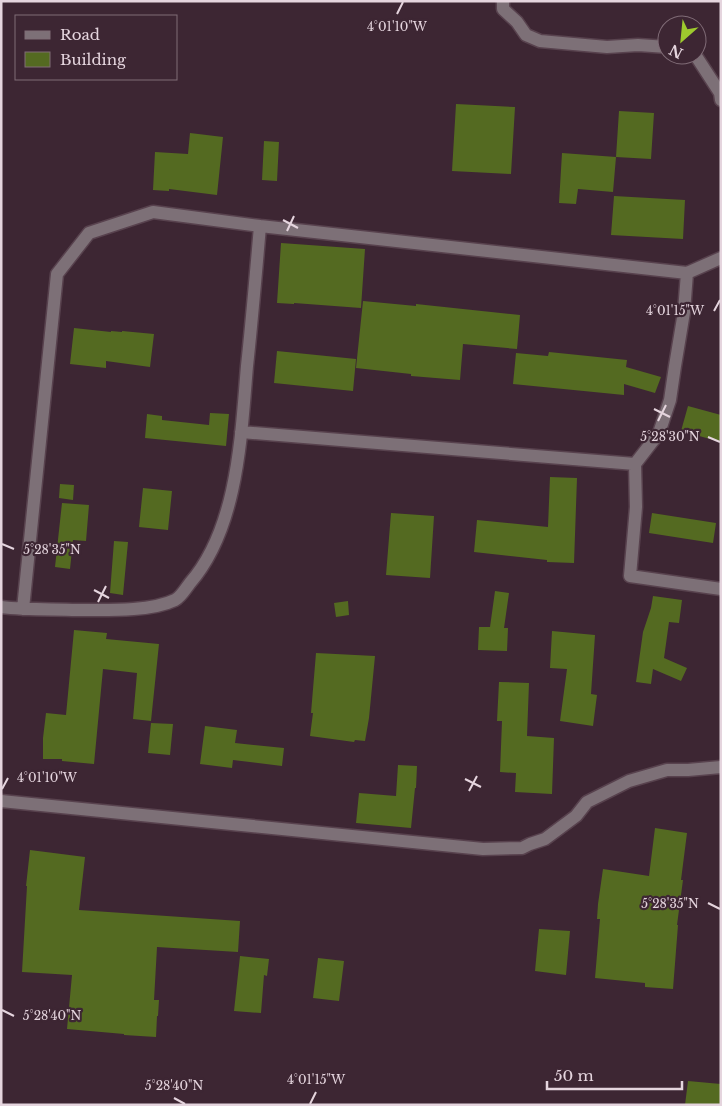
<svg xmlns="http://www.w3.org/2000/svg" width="722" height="1106" font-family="'Libre Baskerville',serif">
<rect width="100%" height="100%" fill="#3d2633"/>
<path fill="#546a21" d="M456 104 515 107 511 174 452 171Z
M619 111 654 113 651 159 616 157Z
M190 133 223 137 217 195 169 189V191L153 190 155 152 188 154Z
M264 141 279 142 277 181 262 180Z
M562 153 616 157 613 192 578 189 576 204 559 203Z
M614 196 685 200 683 239 611 235Z
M281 243 365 249 361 308 294 303V304L277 303Z
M363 301 416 306V304L520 315 517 349 463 344 460 380 411 376V374L356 368Z
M74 328 111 332V331L122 332V331L154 334 150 367 106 361V368L70 364Z
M277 351 356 359 353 391 274 383Z
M549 352 627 360 626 367 661 377 655 393 624 384V395L513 384 516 353 548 356Z
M688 406 721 415V442L681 431Z
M210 413 229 414 226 446 145 438 147 414 162 416V420L209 425Z
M550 477 577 478 574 563 547 562V560L474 552 477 520 548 527Z
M60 484 74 485 73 500 59 498Z
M143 488 172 491 168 530 139 527Z
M62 503 89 505 86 541 73 540 70 569 55 567Z
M391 513 434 516 430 578 386 575Z
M652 513 716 523 713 543 649 533Z
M114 541 128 542 123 595 110 593Z
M495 591 509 593 504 628H508L507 651 478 650 479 627H490Z
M653 596 682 600 679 623 669 622 664 658 687 668 681 681 653 669 651 684 636 682 643 632 651 608Z
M348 601 349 615 336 617 334 603Z
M74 630 107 633 106 639 159 644 151 721 133 719 137 673 103 669 94 764 62 761V759H43V738L46 713 66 715Z
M552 631 595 635 591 694 597 695 593 726 560 721 567 669 550 668Z
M316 653 375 656 369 718 365 741 355 740 354 742 310 736 313 713H311Z
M499 682 529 683 527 736 554 738 552 794 515 792 516 773 500 772 502 721H497Z
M151 723 173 724 170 755 148 753Z
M205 726 237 730 235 743 284 748 282 766 233 760 232 768 200 764Z
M398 765 417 766 416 788H415L411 828 356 823 359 793 396 796Z
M655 828 687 833 681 880H683L677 925H678L673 989 645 987V983L595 978 600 919H597L598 904 603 869 649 876Z
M30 850 85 857 79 910 240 921 238 952 157 947 154 1000H159L158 1016H157L156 1037 124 1035V1034L67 1029 72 975 22 972 27 886H26Z
M539 929 570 931 566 975 535 971Z
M240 956 269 959 267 976 264 975 261 1013 234 1011Z
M318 958 344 961 339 1001 313 998Z
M688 1081 721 1084V1105H685Z"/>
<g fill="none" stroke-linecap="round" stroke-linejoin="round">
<g stroke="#58424e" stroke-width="15">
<path id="minor" d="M503 1V9L517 22 526 35 540 41 607 47 638 45 667 47
M692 55 696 56 720 93 721 100
M721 258 687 273 684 312 675 366 670 400 659 433 635 464 636 507 630 576 721 589
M241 432 635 464
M1 607C27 610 52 609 77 610 105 610 150 612 175 600 181 597 186 588 190 583 238 528 241 436 247 366 252 320 256 273 260 226L687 273
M23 609 57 274 89 233 153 212 260 226
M1 801 483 849 522 848 530 844 545 839 576 816 587 802 629 781 667 770H688L721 767"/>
</g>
<use href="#minor" stroke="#7d7077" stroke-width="12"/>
</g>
<path fill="none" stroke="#e5d5de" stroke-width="2" d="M397 14 403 2M283 220 298 228M287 231 294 216M714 311 720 300M654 409 670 417M658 421 666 405M708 437 720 442M2 544 14 549M94 590 109 598M98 602 106 586M465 779 481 787M2 789 8 778M469 791 477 776M708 903 720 909M2 1010 14 1016M174 1098 185 1104M310 1104 316 1092"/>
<g font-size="12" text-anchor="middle" fill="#e5d5de" stroke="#3d2633" stroke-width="4.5" stroke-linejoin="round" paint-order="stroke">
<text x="397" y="31">4°01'10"W</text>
<text x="675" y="315">4°01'15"W</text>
<text x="670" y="441">5°28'30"N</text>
<text x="52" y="554">5°28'35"N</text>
<text x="47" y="782">4°01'10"W</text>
<text x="670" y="908">5°28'35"N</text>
<text x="52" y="1020">5°28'40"N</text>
<text x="316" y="1084">4°01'15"W</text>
<text x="174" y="1090">5°28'40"N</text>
</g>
<rect width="722" height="1106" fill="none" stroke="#e5d5de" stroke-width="5"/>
<rect x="15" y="15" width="162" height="65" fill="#3d2633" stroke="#806c77"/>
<rect x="25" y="31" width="25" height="8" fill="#7d7077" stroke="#806c77"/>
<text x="60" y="40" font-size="15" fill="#e5d5de">Road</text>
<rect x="25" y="52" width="25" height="15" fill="#546a21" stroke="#806c77"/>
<text x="60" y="65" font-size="15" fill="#e5d5de">Building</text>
<g transform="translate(682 40) rotate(207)"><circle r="24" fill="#3d2633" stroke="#806c77"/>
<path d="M0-4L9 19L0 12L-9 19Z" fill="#9eca2e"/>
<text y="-8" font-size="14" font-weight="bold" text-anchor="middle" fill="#e5d5de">N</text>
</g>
<path d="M547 1081v8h135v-8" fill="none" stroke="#e5d5de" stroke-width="2.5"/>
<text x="554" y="1081" font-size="15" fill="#e5d5de" stroke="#3d2633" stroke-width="4" paint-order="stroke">50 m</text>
</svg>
